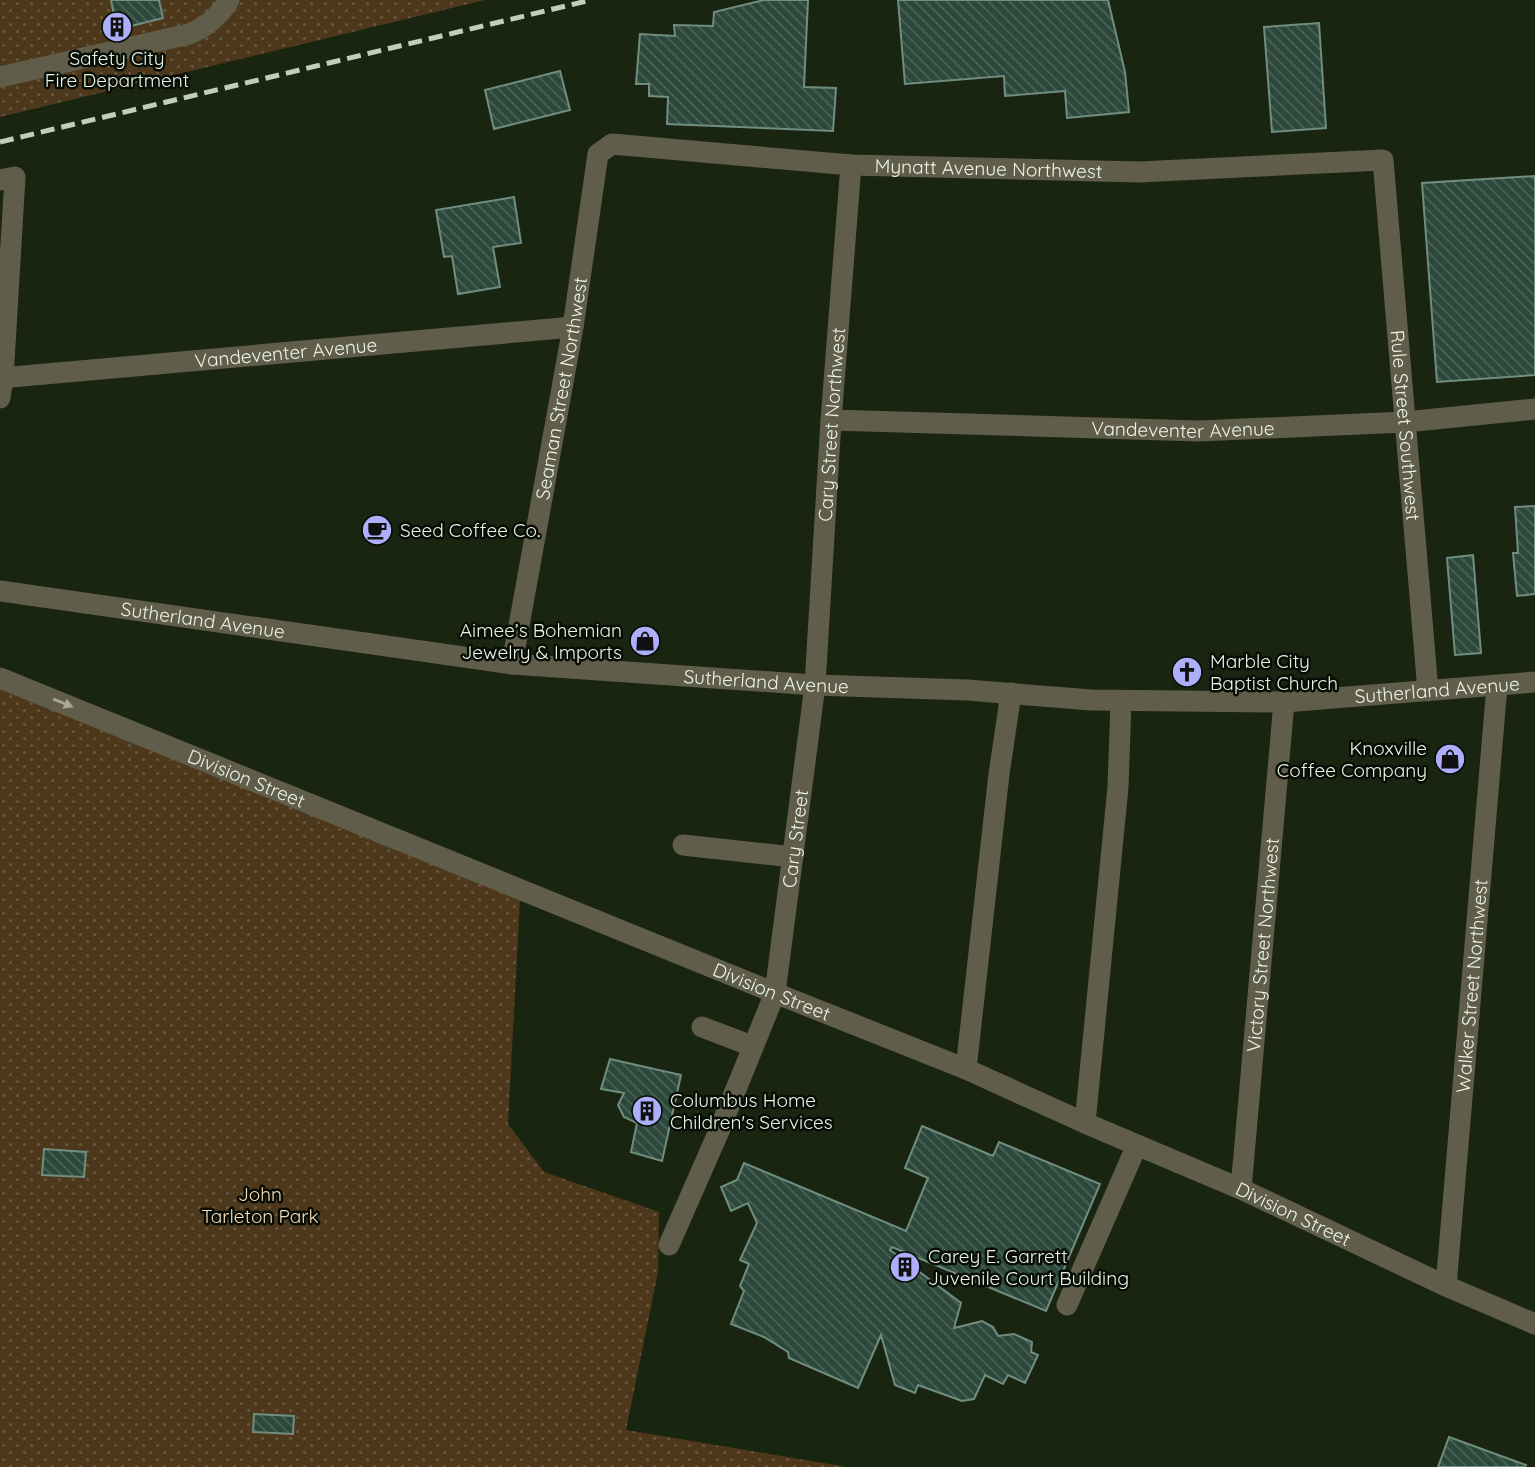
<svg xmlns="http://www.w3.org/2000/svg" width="1535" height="1467" font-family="Quicksand,sans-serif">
<defs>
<pattern id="park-dots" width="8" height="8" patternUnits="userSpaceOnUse" patternTransform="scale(1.75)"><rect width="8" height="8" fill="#4d381c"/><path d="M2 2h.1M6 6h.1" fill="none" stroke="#67553d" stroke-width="1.8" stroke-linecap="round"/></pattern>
<pattern id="building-back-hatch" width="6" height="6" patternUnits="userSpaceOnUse" patternTransform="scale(1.75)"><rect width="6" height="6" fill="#2c483b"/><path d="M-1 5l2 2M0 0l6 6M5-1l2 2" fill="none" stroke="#4b6357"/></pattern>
</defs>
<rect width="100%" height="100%" fill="#192511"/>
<path fill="url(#park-dots)" d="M0 0H485L0 117Z
M0 687 520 899 508 1124 544 1172 659 1212 658 1272 626 1430 847 1467H0Z"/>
<path fill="url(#building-back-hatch)" stroke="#708e80" stroke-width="2" d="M111 0H159L163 18 127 27 128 31 110 35 107 22 115 20Z
M764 0H808L804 87 836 88 833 131 667 124 668 97 649 96V84H636L640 34 675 36 674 25 713 26 714 12Z
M898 0H1108L1125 72 1129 112 1067 118 1065 91 1005 96 1004 76 905 84Z
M1319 23 1326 128 1272 132 1264 27Z
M560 71 570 110 494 129 485 90Z
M1535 176V375L1437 382 1422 183Z
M514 197 521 243 493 247 500 287 458 294 452 256 444 257 436 210Z
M1535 506V594L1517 596 1513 553H1518L1515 507Z
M1473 555 1481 653 1455 655 1447 558Z
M610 1059 681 1075 662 1161 631 1152 637 1123 624 1117 618 1105 624 1093 601 1089Z
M922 1126 993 1156 999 1142 1100 1184 1046 1311 892 1247 890 1250 961 1303 954 1328 982 1321 993 1327 998 1336 1014 1334 1032 1342 1031 1352 1038 1355 1025 1383 1008 1375 1003 1384 985 1375 974 1399 962 1401 918 1385 915 1393 895 1385 881 1335 858 1388 789 1358 788 1352 764 1337 731 1324 744 1291 740 1286 749 1264 740 1260 757 1223 748 1203 731 1211 721 1187 737 1180 744 1163 906 1231 928 1178 905 1168Z
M44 1149 86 1152 84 1177 42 1175Z
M254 1414 294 1416 293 1434 253 1432Z
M1449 1437 1526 1465 1525 1467H1438Z"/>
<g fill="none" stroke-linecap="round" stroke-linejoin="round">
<g stroke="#605e4a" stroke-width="21">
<path d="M0 77 189 34C206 27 219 17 229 0"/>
<path d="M0 180 15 177 3 378 0 398"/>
<path id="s1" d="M0 378 573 327"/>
<path id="s2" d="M831 420 1199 431 1405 422 1535 409"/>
<path id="s3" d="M0 591 512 664 815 685 967 690 1091 700 1284 702 1535 682"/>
<path id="s4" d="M512 664 573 327 598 154 612 144 851 165 1139 172 1383 160 1428 691"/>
<path id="s5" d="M0 678 775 993 966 1069 1085 1123 1241 1189 1446 1286 1535 1324"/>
<path d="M683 845 793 857"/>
<path d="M702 1027 752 1046"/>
<path d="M966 1069 999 774 1011 693"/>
<path d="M1085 1123 1118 787 1121 701"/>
<path id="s6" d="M1241 1189 1284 702"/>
<path id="s7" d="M669 1245 719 1131 775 993 815 685 831 420 851 165"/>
<path id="s8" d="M1446 1286 1497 686"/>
<path d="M1067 1305 1137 1145"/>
</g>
<path stroke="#c3cdbe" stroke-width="5" stroke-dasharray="14 7" stroke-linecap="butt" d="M0 142 591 0"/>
</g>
<defs><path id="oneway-solid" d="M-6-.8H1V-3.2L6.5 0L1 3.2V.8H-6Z" transform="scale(1.75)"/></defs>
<use fill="#a6a998" href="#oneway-solid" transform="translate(63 703) rotate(22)"/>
<defs>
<g id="building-disc" transform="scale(1.575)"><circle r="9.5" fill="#adaffb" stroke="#070d05"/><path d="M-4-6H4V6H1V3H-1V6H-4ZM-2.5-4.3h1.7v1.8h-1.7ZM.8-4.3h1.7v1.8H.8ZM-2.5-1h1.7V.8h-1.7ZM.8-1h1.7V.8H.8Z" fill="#111"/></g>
<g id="cafe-disc" transform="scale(1.575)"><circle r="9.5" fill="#adaffb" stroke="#070d05"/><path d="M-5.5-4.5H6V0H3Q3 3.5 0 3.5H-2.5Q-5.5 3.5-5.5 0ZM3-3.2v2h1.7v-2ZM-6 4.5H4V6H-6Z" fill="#111"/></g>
<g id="shop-disc" transform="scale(1.575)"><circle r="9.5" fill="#adaffb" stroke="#070d05"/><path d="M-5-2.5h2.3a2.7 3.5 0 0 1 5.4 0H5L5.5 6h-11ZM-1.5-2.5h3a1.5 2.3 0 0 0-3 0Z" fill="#111"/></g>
<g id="church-disc" transform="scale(1.575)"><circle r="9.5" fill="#adaffb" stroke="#070d05"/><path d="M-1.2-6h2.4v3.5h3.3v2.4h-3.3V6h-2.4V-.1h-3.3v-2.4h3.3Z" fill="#111"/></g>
</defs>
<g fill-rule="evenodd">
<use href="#building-disc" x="117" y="27"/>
<use href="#cafe-disc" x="377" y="530"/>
<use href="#shop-disc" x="645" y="641"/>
<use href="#church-disc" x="1187" y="672"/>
<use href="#shop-disc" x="1450" y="759"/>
<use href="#building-disc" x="647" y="1111"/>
<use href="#building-disc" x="905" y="1267"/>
</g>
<g text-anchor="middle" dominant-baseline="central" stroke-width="5" stroke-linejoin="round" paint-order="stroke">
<g font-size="19" fill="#ebf4e6" stroke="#070d05" text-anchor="start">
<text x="117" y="58" text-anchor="middle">Safety City<tspan x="117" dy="22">Fire Department</tspan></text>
<text x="400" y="530">Seed Coffee Co.</text>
<text x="622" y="630" text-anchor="end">Aimee’s Bohemian<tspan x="622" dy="22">Jewelry &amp; Imports</tspan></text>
<text x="1210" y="661">Marble City<tspan x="1210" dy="22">Baptist Church</tspan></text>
<text x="1427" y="748" text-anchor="end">Knoxville<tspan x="1427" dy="22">Coffee Company</tspan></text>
<text x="670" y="1100">Columbus Home<tspan x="670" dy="22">Children's Services</tspan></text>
<text x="928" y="1256">Carey E. Garrett<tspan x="928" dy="22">Juvenile Court Building</tspan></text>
</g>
<g font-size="19" fill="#ebf4e6" stroke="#070d05">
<text stroke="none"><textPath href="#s4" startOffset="912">Mynatt Avenue Northwest</textPath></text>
<text stroke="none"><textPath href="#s1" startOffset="287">Vandeventer Avenue</textPath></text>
<text stroke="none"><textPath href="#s4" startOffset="280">Seaman Street Northwest</textPath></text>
<text stroke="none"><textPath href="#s7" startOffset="845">Cary Street Northwest</textPath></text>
<text stroke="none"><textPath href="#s4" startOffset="1573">Rule Street Southwest</textPath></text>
<text stroke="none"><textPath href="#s2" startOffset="352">Vandeventer Avenue</textPath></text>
<text stroke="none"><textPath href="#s3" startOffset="205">Sutherland Avenue</textPath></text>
<text stroke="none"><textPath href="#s3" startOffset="772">Sutherland Avenue</textPath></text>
<text stroke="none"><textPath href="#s3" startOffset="1444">Sutherland Avenue</textPath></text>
<text stroke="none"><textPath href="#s5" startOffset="266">Division Street</textPath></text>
<text stroke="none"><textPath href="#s7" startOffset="429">Cary Street</textPath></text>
<text stroke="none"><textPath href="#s6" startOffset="245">Victory Street Northwest</textPath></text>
<text stroke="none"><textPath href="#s8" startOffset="301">Walker Street Northwest</textPath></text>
<text stroke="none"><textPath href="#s5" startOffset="833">Division Street</textPath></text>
<text stroke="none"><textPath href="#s5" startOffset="1400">Division Street</textPath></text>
</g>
<g font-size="19" fill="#f9dbb6" stroke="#070d05">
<text x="260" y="1194">John<tspan x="260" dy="22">Tarleton Park</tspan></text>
</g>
</g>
</svg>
